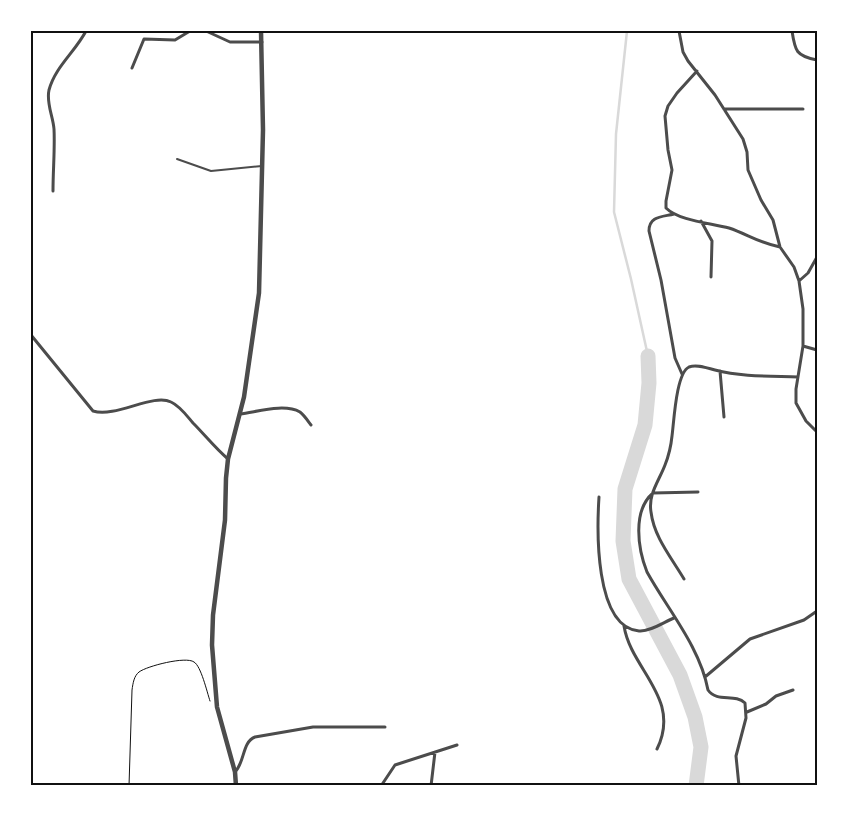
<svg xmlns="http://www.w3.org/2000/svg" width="848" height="817" font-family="'Fira Sans Condensed',sans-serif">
<rect width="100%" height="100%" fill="#fff"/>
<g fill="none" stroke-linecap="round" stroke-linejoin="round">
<path stroke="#d9d9d9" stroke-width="2.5" d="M627 31 616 134 614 212 631 279 648 356"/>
<path stroke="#d9d9d9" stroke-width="15" d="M648 356 649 383 645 425 625 489 623 541 629 579 680 675 695 717 701 747 696 786"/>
<path stroke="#111" stroke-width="1" d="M129 786 132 690C133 683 134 676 139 672 147 666 186 656 194 662 201 666 207 692 210 701"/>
<path stroke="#4c4c4c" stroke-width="2" d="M177 159 211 171 262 166"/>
<path stroke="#4c4c4c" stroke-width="3" d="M206 31 230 42H262
M679 31 683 52 688 61 715 95 743 139 747 152 748 170 761 200 773 220 780 247 794 267 799 281 803 309V346L796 389V403L806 421 817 432
M792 31C795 51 796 56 817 60
M132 68 144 39 175 40 190 31
M697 71 677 93 668 106 665 116 668 150 672 170 666 201V208C679 221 711 223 729 228 747 234 759 243 780 247
M724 109H803
M53 191C53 170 55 149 54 129 53 116 46 103 49 90 55 67 75 52 86 31
M674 214C662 217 649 216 649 231L661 280 675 358 682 374
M701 221 712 241 711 277
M799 281 808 273 817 257
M31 335 93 411C116 418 153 393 171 402 180 406 187 416 193 423 205 435 215 448 228 459
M803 346 817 350
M720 371 724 417
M240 414C257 412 284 403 300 412 304 415 308 421 311 425
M698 492 653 493C632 511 638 549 647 572 668 610 700 647 708 690 717 703 735 693 745 703L746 718 736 756 739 786
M599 497C597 528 594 627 639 631 650 632 664 622 674 618
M684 579C671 557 654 537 651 512 648 494 659 481 665 465 669 455 671 446 672 436 674 422 676 373 689 367 697 364 707 368 715 370 742 377 770 376 798 377
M624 626C631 670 682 698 657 749
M705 677 750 639 804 620 817 611
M747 712 766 704 776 696 793 690
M235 772C245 762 242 742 255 737L313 727H385
M381 786 395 765 457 745
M431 786 435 752"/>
<path stroke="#4c4c4c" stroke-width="4.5" d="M236 786 235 772 217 707 212 645 213 615 225 520 226 478 228 459 244 397 259 293 263 130 261 31"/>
</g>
<rect width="848" height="817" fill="none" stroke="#ffffff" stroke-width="65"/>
<rect x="32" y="32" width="784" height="752" fill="none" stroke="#111" stroke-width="2"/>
</svg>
